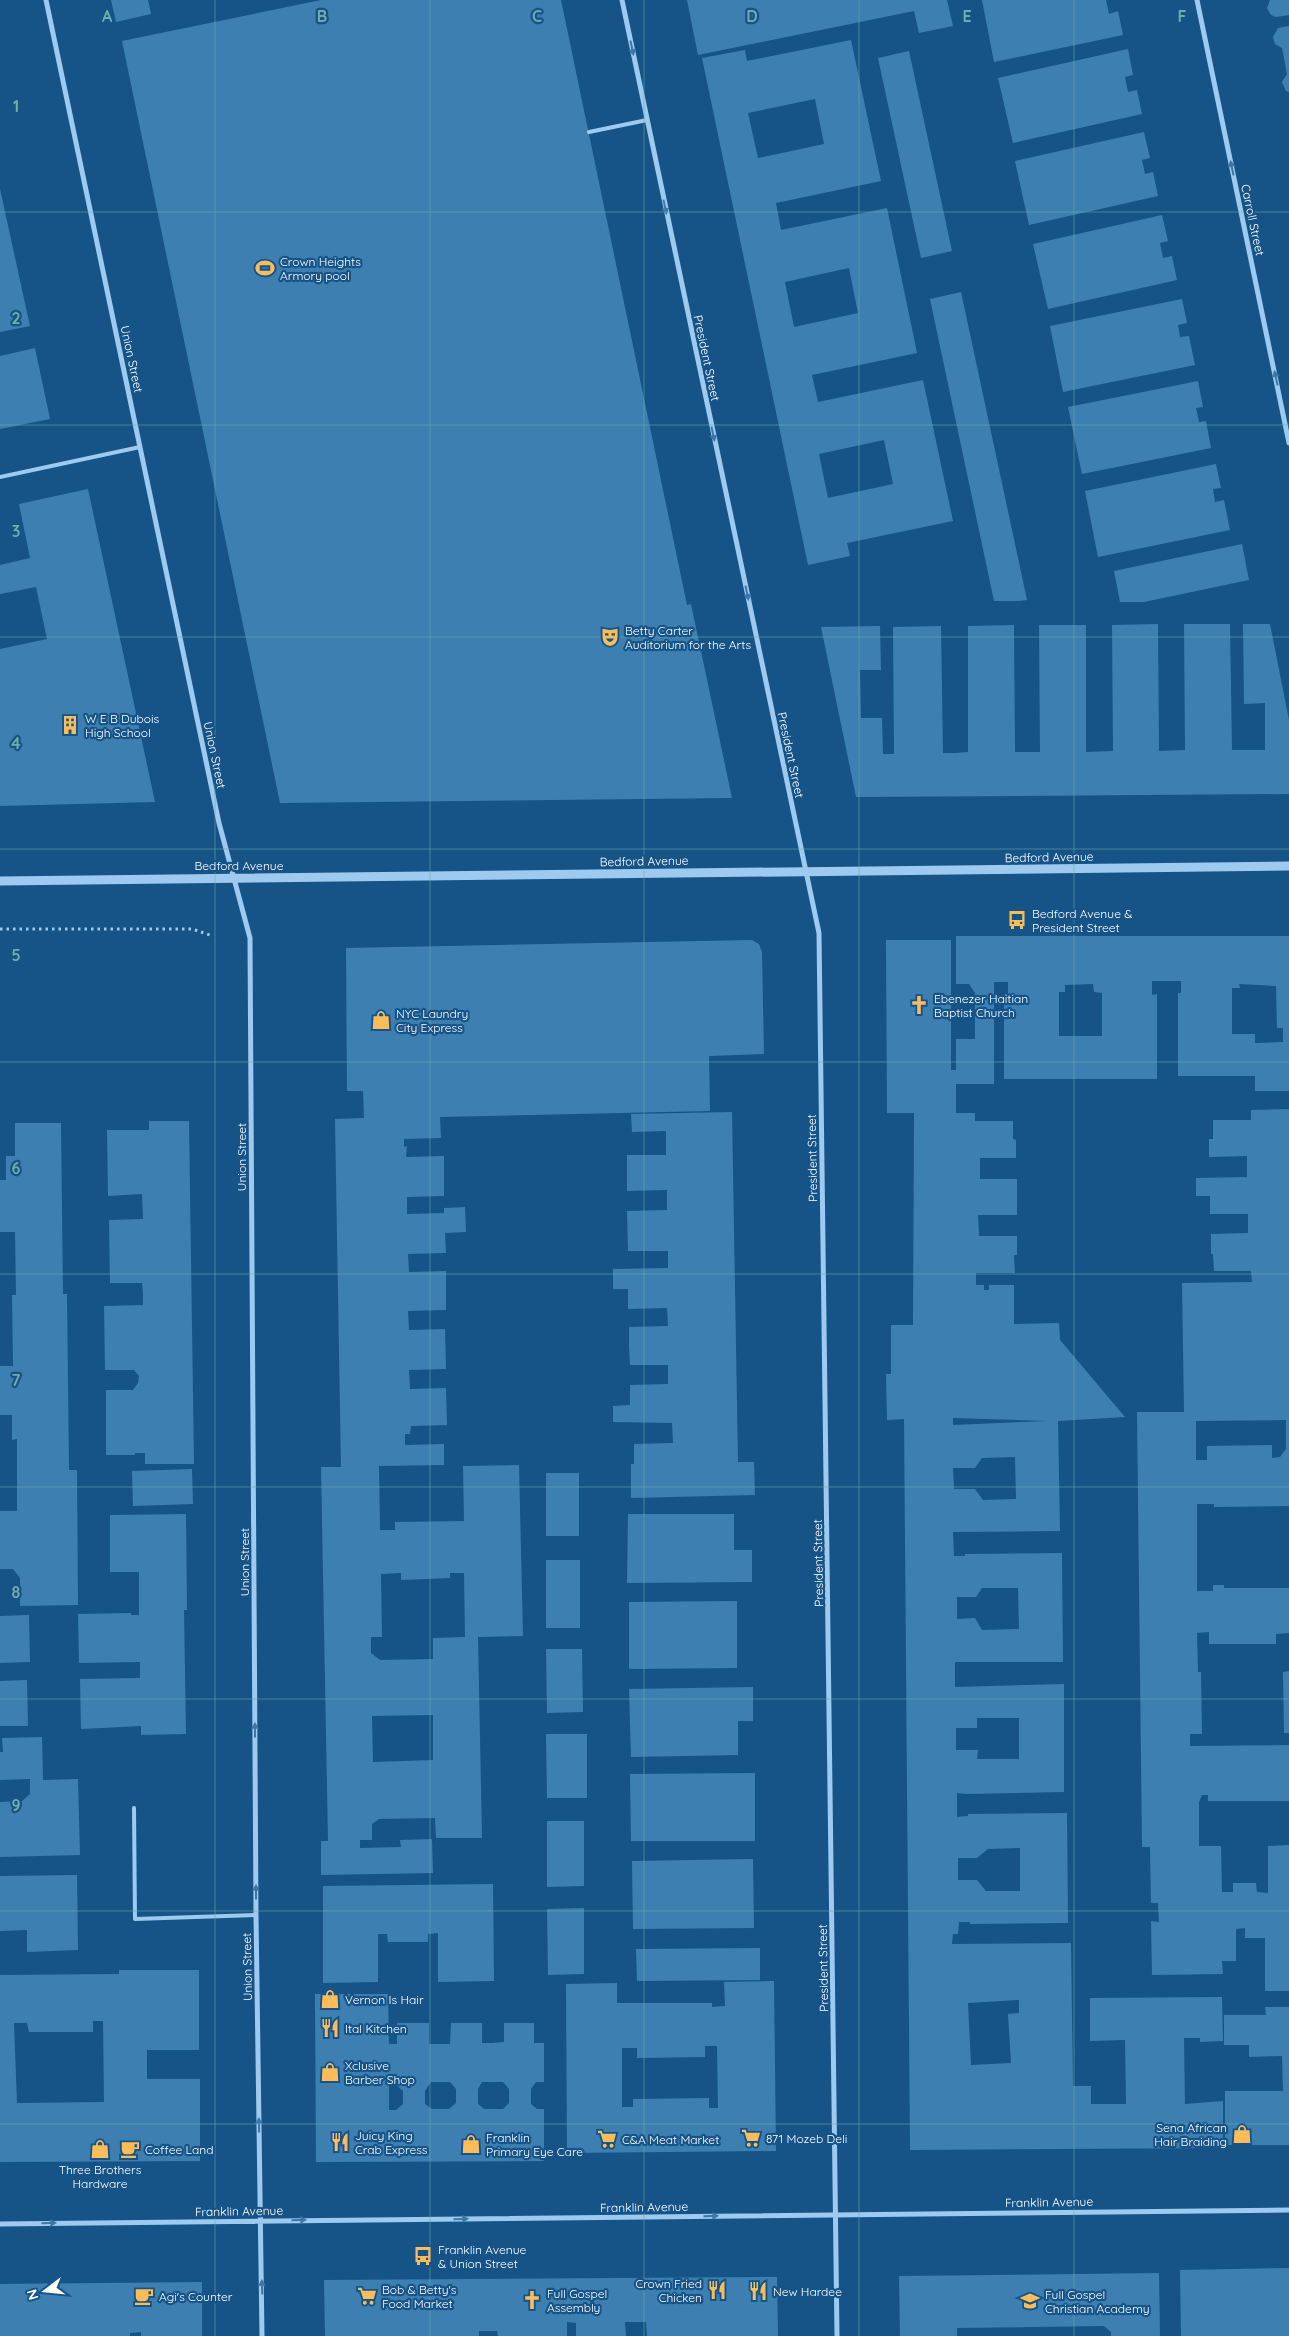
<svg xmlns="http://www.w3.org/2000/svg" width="1289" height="2336" font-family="Quicksand,sans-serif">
<rect width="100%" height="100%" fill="#165488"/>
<path fill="#3e7fb2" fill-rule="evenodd" d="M111 0H148L151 14 116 22Z
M321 0H561L687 605 691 604 732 798 280 803 122 41Z
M687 0H947L953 26 919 33 914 11 698 55Z
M982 0H1106L1109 14 1118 11 1123 35 994 62Z
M1270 0H1289V15L1276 17 1271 15 1267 8Z
M1289 26V92L1286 91 1282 82 1287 74 1282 48 1275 44 1273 37 1278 28Z
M851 40 881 181 776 203 781 230 887 208 917 353 812 375 818 402 923 380 953 521 847 543 850 556 808 565 702 58 745 50 747 61ZM815 99 824 144 758 158 748 113ZM849 268 858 313 794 327 785 282ZM884 440 893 484 828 498 819 454Z
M1128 49 1133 75 1125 77 1128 92 1137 90 1142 114 1013 143 998 78Z
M909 51 952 251 921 258 878 58Z
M1144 132 1150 158 1142 160 1145 174 1153 172 1158 196 1029 225 1015 161Z
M0 189 30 326 0 332Z
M1162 215 1168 241 1160 243 1163 258 1172 256 1177 280 1048 309 1033 244Z
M961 292 1027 600 1019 601H994L930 299Z
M1182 299 1187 323 1178 325 1180 337 1189 336 1195 365 1063 392 1050 326Z
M35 348 50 419 0 429V356Z
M1198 381 1203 407 1196 408 1199 422 1206 421 1211 448 1082 474 1068 407Z
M1216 464 1221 488 1213 489 1215 502 1224 500 1230 530 1098 557 1085 491Z
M88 489 155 802 0 806V649L47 639 36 587 0 594V565L30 558 19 504Z
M1242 544 1249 580 1144 602H1120L1114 571Z
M1158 624 1159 751 1185 750 1184 624H1230L1232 750H1265V703L1244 704 1243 624H1270L1289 720V794L856 797 821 627 880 626 881 670H860L861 718H882L883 754H894L893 627 941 626 943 753H956L968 752V626L1014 625 1015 752H1040L1039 625H1086V752L1113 751 1112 625Z
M956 936H1289V1091H1255V1076H1178V993H1181V981H1152V995L1157 994V1079H1004V994H1008V982H994V1084H956V1113H975V1121H1013V1139L1016 1140V1158H980V1179H1017V1215H978L979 1236H1017V1255H1014L1015 1273H976V1285H984V1290H989V1285H1014V1324L1059 1323 1060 1340 1125 1417 1058 1421 1060 1531 953 1532 954 1556H965V1554L1062 1553 1063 1662H955V1687L1064 1684V1792L967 1794 957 1793V1817L968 1816V1814L1067 1813 1068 1923 970 1924V1922H959L958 1934H953L952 1944 1071 1943 1073 2086H1091V2104H1126L1125 2040 1090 2041V1998L1222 1997 1223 2041 1200 2042V2038H1184L1185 2104 1223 2101V2148L910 2150 904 1419 887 1420 886 1374H891V1325H913L914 1113H887L886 940H951V1070H956V1039H975V993L969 984H956ZM1093 984 1094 992 1102 993V1036H1059V992H1065V985ZM1239 984 1276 986 1277 1028H1283V1042L1255 1043V1034H1232V988H1240ZM953 1418 1047 1421 953 1425ZM1015 1457 1016 1499 983 1500 975 1489H954L953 1468H975L982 1458ZM982 1588H1018L1019 1629 982 1630 975 1618 957 1619V1597H976ZM977 1718H1019V1759H977L978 1750H956V1728H977ZM1020 1848V1891H986L977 1880H958V1858H977L988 1849ZM1019 2000V2013L1008 2014 1011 2063 971 2065 968 2003Z
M752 940 759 944 762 952 764 1054 709 1056 710 1111 440 1117 441 1138 404 1139V1147L407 1146 406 1157 444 1156V1196L407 1197V1214L444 1213V1208L465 1207 466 1232 445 1233 446 1253 408 1254 409 1272 446 1271V1310L408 1311 409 1330 445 1329 446 1369 409 1370 410 1389 446 1388 447 1425 411 1426 410 1434H405V1445L444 1444V1465L379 1466 380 1530H395V1522L464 1521 463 1466 519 1465 523 1636 478 1637 482 1838H436L435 1818 379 1819 372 1824V1840H360V1848L401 1847 400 1840 432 1839 433 1873 321 1875V1841H328L321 1467H341L335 1119 364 1118 363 1091H347L346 948ZM401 1573V1580L450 1578V1573H464L465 1637 433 1638V1659L380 1660 371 1653V1637H382L381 1574ZM433 1715V1760L373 1762 372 1716Z
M1289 1109V1506L1214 1507V1504H1197V1591H1213V1585H1224V1588H1289V1633L1276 1634V1644H1209V1632L1197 1633 1198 1672H1201L1202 1734H1190V1746L1289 1745V1801H1208V1795H1202L1199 1802V1846H1221L1222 1892H1233V1883H1256L1257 1892 1268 1893V1846L1289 1845V1991H1265V1938H1245V1928L1236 1929V1961H1222L1223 1974 1152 1975 1151 1921 1159 1922 1158 1903H1151L1150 1847H1142L1137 1412H1184L1182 1283 1252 1282 1251 1271H1214L1213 1254H1211V1234L1248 1233V1214H1210V1196H1196V1178L1247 1177V1156L1209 1157V1139H1213V1120H1251V1110ZM1286 1420V1449L1280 1457 1272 1458V1445L1207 1446V1460H1196V1421Z
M732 1112 738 1462H754L755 1495 631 1498V1464H634V1444L673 1443 672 1423 613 1422V1406L630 1405V1385L668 1384V1365H630L629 1347V1327L668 1326 667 1308 628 1309V1289H613V1269L668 1268V1251H628L627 1211 667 1210V1190L627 1191V1155H666V1131L632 1132 631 1114Z
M149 1121H189L194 1464H145V1453H135V1455H106V1390H133L138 1383 139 1376 134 1370H105L104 1306 143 1305V1294L142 1283H110L109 1220 143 1219 142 1194 108 1196 107 1130H149Z
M15 1123H61L63 1294H67L69 1470H77L78 1605 20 1606V1578L13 1569H0V1511H17V1439L12 1440V1415H0V1366H13L12 1295H16L15 1232H0V1180H6V1156H15Z
M192 1469 193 1504 133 1506 132 1471Z
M546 1473H579V1536H546Z
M186 1514 187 1610H184L186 1734 141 1735V1726L81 1729 80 1679 140 1678V1662L79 1663 78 1614 131 1613V1615H139V1572H110V1515Z
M628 1514H734V1550H752V1582L627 1583Z
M546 1560H580V1628H546Z
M737 1601V1668L629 1669V1602Z
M29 1615 30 1662 0 1663V1616Z
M546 1649H582L583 1712 547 1713Z
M1289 1671V1733H1284L1283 1672Z
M27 1680 28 1726H0V1681Z
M753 1687V1721H738V1755L631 1757 629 1689Z
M546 1734H587V1798H547Z
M42 1737 43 1780 78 1779 80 1855 0 1857V1802L22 1801 30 1794V1779L0 1780V1752H3L2 1738Z
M755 1773V1841H631L630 1774Z
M547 1821H584V1886L547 1887Z
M753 1859 754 1928 633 1929 632 1861Z
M77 1875 78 1950 27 1952V1930L0 1931V1876Z
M493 1884 494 1981 438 1982V1933L428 1934V1942H388L387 1934H378V1982L323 1983V1886Z
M584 1908V1974L548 1975 547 1909Z
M760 1948V1980L637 1981 636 1949Z
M119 1970H199V2050H147V2079H200V2161L0 2162V1975L119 1974ZM93 2021H103L104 2102 17 2103 14 2023H27L29 2032H93Z
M774 1981 776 2151 567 2153 566 1984 617 1983V2003H712V2007L725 2006 724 1982ZM705 2046H717L718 2108H709V2098L633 2099V2107H622V2048H637V2058L705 2057Z
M315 1994H388L389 2044H397V2023H429V2044H450L451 2023H482V2043H492L504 2042V2023H534V2043H544V2082H536L531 2089V2104L537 2109H544V2161L316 2162ZM431 2082H450L456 2089V2103L449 2109H432L425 2104V2091ZM482 2082H503L509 2089V2103L503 2109H484L478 2104V2089ZM389 2084H395L403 2091V2104L396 2110H389Z
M1265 2007H1289V2145H1225V2091H1283L1282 2056 1249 2057V2045H1224V2015H1266Z
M1289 2268V2336H1181L1180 2270Z
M1159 2273 1160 2336H1111V2332L1104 2326 957 2328V2336H900L899 2276Z
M777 2277 778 2336H647L646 2322H625L626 2336H576V2323L567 2322V2336H498L497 2331H479V2336H325L324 2280Z
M202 2282V2336H141V2332L130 2333V2336H0V2284Z"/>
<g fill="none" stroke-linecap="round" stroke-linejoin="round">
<path stroke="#9dcaee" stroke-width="3" stroke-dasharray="2.5 4" stroke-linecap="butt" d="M0 929H192L210 935"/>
<path stroke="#9dcaee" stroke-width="4" d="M589 132 647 120
M0 477 140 447
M134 1808 135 1919 256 1915"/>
<path stroke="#9dcaee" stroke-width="5" d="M46 0 219 823 250 938 256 1915 262 2336
M622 0 819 933 837 2336
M1197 0 1289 443
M0 2224 1289 2210"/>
<path stroke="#9dcaee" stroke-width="9" d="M0 881 1289 866"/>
</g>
<defs><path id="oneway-solid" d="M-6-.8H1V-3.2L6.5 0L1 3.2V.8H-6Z" transform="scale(1.25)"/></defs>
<g fill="#3e77a7">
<use href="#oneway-solid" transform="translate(632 48) rotate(78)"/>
<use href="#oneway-solid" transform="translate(1232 168) rotate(-102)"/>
<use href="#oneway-solid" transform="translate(665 207) rotate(78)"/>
<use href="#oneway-solid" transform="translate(1276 378) rotate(-102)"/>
<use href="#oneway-solid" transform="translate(713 434) rotate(78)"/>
<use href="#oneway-solid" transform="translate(747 593) rotate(78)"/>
<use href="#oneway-solid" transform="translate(255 1730) rotate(-90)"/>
<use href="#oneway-solid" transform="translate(256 1892) rotate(-90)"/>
<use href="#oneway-solid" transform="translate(259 2125) rotate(-91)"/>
<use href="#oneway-solid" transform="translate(711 2216) rotate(-1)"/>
<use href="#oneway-solid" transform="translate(461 2219) rotate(-1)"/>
<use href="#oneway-solid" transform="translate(299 2220) rotate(-1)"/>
<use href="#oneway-solid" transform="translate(49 2223) rotate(-1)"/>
<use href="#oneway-solid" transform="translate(262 2287) rotate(-92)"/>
</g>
<path fill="none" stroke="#6fada8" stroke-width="1" stroke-opacity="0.55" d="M215 0V2336M430 0V2336M644 0V2336M859 0V2336M1074 0V2336M0 212H1289M0 425H1289M0 637H1289M0 849H1289M0 1062H1289M0 1274H1289M0 1487H1289M0 1699H1289M0 1911H1289M0 2124H1289"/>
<defs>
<g id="stadium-bare" transform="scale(1.5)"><path d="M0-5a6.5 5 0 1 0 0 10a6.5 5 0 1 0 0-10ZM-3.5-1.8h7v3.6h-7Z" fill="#ffbd5a" stroke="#165488" stroke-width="2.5" paint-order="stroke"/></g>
<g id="theatre-bare" transform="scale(1.5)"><path d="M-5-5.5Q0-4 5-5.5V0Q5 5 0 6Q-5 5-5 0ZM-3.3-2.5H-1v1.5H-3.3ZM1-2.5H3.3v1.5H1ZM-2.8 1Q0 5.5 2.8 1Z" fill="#ffbd5a" stroke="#165488" stroke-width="2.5" paint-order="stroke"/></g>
<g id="building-bare" transform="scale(1.5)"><path d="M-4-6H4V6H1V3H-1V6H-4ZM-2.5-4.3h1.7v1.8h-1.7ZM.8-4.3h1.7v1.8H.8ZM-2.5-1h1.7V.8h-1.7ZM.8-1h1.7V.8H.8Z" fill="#ffbd5a" stroke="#165488" stroke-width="2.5" paint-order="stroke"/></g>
<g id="bus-bare" transform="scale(1.5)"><path d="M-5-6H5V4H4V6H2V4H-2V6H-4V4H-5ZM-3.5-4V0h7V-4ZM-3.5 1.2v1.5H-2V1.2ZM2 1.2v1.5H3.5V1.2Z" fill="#ffbd5a" stroke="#165488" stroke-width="2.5" paint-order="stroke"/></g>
<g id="church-bare" transform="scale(1.5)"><path d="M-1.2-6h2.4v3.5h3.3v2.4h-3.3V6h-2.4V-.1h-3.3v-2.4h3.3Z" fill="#ffbd5a" stroke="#165488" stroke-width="2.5" paint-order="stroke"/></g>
<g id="shop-bare" transform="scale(1.5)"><path d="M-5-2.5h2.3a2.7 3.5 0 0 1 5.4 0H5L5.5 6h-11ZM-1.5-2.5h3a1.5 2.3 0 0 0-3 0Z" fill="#ffbd5a" stroke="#165488" stroke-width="2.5" paint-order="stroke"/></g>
<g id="restaurant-bare" transform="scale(1.5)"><path d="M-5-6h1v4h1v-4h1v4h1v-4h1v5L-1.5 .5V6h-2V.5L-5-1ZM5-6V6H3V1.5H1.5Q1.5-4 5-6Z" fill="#ffbd5a" stroke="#165488" stroke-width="2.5" paint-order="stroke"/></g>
<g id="supermarket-bare" transform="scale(1.5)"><path d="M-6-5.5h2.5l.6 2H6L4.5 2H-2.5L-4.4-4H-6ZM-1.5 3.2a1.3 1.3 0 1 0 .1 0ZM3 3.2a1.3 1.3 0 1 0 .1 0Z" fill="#ffbd5a" stroke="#165488" stroke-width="2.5" paint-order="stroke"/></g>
<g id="cafe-bare" transform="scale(1.5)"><path d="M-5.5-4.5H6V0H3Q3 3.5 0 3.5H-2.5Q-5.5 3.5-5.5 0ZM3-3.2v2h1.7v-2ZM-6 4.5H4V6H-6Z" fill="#ffbd5a" stroke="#165488" stroke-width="2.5" paint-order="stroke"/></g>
<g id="school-bare" transform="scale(1.5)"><path d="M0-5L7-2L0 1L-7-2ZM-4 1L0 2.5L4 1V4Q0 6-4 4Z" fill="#ffbd5a" stroke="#165488" stroke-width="2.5" paint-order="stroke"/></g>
</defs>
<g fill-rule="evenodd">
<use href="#stadium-bare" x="265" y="268"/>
<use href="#theatre-bare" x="610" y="637"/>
<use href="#building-bare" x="70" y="725"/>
<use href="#bus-bare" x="1017" y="920"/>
<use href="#church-bare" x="919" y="1005"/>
<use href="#shop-bare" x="381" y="1020"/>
<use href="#shop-bare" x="330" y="1999"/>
<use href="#restaurant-bare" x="330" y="2028"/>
<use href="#shop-bare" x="330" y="2072"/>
<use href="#shop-bare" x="1242" y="2134"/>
<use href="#supermarket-bare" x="751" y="2138"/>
<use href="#supermarket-bare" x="607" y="2139"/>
<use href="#restaurant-bare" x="340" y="2142"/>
<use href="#shop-bare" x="471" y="2144"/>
<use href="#shop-bare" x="100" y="2149"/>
<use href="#cafe-bare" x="130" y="2149"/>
<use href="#bus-bare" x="423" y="2256"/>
<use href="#restaurant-bare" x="717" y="2290"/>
<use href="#restaurant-bare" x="758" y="2291"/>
<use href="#cafe-bare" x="144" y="2296"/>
<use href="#supermarket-bare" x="367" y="2296"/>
<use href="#church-bare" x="532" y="2300"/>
<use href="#school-bare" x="1030" y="2301"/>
</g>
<g text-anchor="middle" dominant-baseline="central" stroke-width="4.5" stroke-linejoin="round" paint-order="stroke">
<g font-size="12" fill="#fff" stroke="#165488">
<text transform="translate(1253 220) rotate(78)">Carroll Street</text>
<text transform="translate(707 358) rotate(78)">President Street</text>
<text transform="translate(132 359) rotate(78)">Union Street</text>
<text transform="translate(215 755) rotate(78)">Union Street</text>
<text transform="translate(791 755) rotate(78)">President Street</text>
<text transform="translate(1049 857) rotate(-1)">Bedford Avenue</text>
<text transform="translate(644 861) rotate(-1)">Bedford Avenue</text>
<text x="239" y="865">Bedford Avenue</text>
<text transform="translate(241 1157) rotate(-90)">Union Street</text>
<text transform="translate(812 1158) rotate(-91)">President Street</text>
<text transform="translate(244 1562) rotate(-90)">Union Street</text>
<text transform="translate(818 1563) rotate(-91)">President Street</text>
<text transform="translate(247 1967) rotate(-91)">Union Street</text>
<text transform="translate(823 1968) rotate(-91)">President Street</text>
<text transform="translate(1049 2202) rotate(-1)">Franklin Avenue</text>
<text transform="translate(644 2207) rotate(-1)">Franklin Avenue</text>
<text transform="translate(239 2211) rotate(-1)">Franklin Avenue</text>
</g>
<g font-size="12" fill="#fff" stroke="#165488" text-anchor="start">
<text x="280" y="261">Crown Heights<tspan x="280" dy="14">Armory pool</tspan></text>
<text x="625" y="630">Betty Carter<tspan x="625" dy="14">Auditorium for the Arts</tspan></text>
<text x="85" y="718">W E B Dubois<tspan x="85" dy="14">High School</tspan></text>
<text x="1032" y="913">Bedford Avenue &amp;<tspan x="1032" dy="14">President Street</tspan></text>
<text x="934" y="998">Ebenezer Haitian<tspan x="934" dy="14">Baptist Church</tspan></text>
<text x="396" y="1013">NYC Laundry<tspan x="396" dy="14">City Express</tspan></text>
<text x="345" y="1999">Vernon Is Hair</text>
<text x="345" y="2028">Ital Kitchen</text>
<text x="345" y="2065">Xclusive<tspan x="345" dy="14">Barber Shop</tspan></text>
<text x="1227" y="2127" text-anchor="end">Sena African<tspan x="1227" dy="14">Hair Braiding</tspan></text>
<text x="355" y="2135">Juicy King<tspan x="355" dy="14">Crab Express</tspan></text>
<text x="486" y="2137">Franklin<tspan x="486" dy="14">Primary Eye Care</tspan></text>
<text x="766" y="2138">871 Mozeb Deli</text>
<text x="622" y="2139">C&amp;A Meat Market</text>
<text x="145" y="2149">Coffee Land</text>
<text x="100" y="2169" text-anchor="middle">Three Brothers<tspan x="100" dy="14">Hardware</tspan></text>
<text x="438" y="2249">Franklin Avenue<tspan x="438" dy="14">&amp; Union Street</tspan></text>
<text x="702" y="2283" text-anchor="end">Crown Fried<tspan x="702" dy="14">Chicken</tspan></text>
<text x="382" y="2289">Bob &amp; Betty's<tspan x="382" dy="14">Food Market</tspan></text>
<text x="773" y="2291">New Hardee</text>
<text x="547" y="2293">Full Gospel<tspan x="547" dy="14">Assembly</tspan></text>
<text x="1045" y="2294">Full Gospel<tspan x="1045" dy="14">Christian Academy</tspan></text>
<text x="159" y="2296">Agi's Counter</text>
</g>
</g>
<g font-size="16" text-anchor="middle" font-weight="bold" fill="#6fada8" stroke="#165488" stroke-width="4.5" stroke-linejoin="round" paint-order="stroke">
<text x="107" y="22">A</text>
<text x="322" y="22">B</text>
<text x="537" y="22">C</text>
<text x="752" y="22">D</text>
<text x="967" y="22">E</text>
<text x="1182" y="22">F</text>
<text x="16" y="112">1</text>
<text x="16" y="324">2</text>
<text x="16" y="537">3</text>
<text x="16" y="749">4</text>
<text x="16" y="961">5</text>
<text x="16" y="1174">6</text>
<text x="16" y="1386">7</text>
<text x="16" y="1598">8</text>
<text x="16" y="1811">9</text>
</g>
<g transform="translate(45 2291) rotate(254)" stroke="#165488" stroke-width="4" paint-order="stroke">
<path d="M0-4L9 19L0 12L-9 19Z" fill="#ffffff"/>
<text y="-8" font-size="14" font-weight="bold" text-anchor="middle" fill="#ffffff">N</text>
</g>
</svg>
